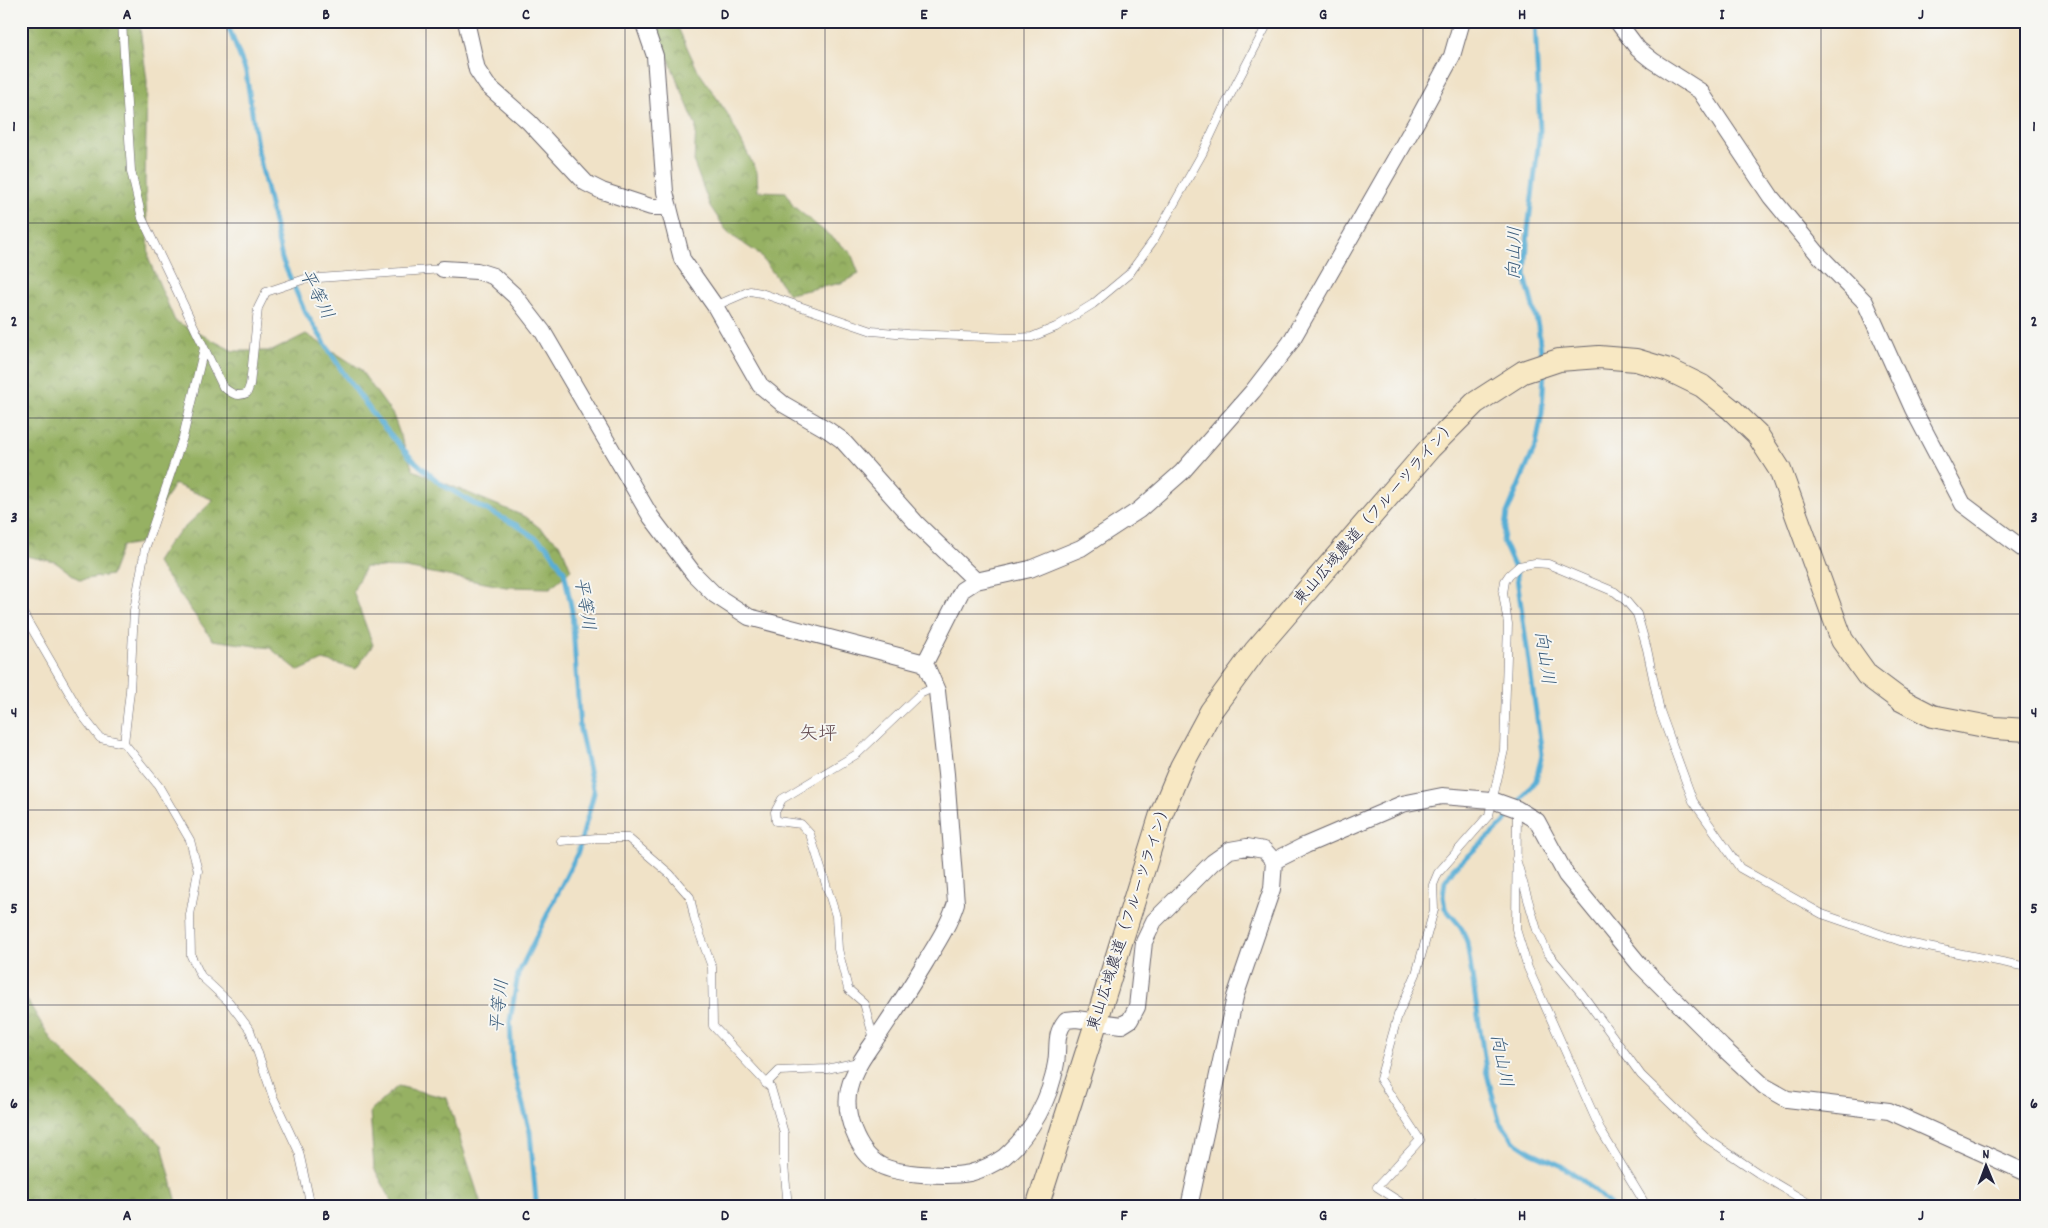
<svg xmlns="http://www.w3.org/2000/svg" width="2048" height="1228" font-family="Dekko,'Klee One',sans-serif">
<defs>
<pattern id="forest-crowns" width="20" height="18" patternUnits="userSpaceOnUse" patternTransform="scale(1.25)"><rect width="20" height="18" fill="#96b163"/><path d="M2 6a3 3 0 1 1 6 0M12 15a3 3 0 1 1 6 0" fill="none" stroke="#7a9053"/></pattern>
</defs>
<rect width="100%" height="100%" fill="#f6f6f2"/>
<filter id="ink" filterUnits="userSpaceOnUse"><feTurbulence type="fractalNoise" baseFrequency=".02" numOctaves="2"/><feDisplacementMap in="SourceGraphic" scale="10" xChannelSelector="R" yChannelSelector="G"/><feConvolveMatrix kernelMatrix="1 2 1 2 8 2 1 2 1" color-interpolation-filters="sRGB"/></filter>
<filter id="wash" filterUnits="userSpaceOnUse"><feTurbulence type="fractalNoise" baseFrequency=".0096" numOctaves="4" result="noise"/><feDisplacementMap in="SourceGraphic" scale="20" xChannelSelector="R" yChannelSelector="G"/><feGaussianBlur stdDeviation="1.12" result="paint"/><feColorMatrix in="noise" values="0 0 0 0 0 0 0 0 0 0 0 0 0 0 0 0 0 1.4 0 .05"/><feComposite in="paint" operator="in"/></filter>
<g filter="url(#wash)">
<rect width="100%" height="100%" fill="#f0e2c7"/>
<path fill="url(#forest-crowns)" stroke="#5c6a4f" d="M21 21H139L147 81 145 183 149 260 175 321 233 351H272L306 334 359 368 393 415 413 470 526 517 561 545 571 570 550 588 506 587 406 568 365 567 353 591 373 645 356 669 323 660 299 671 270 648 213 640 156 562 169 542 214 500 174 484 140 543 122 546 111 575 80 580 55 562 21 555Z
M653 21H675L697 69 727 113 757 172 758 191 786 192 793 206 851 253 859 274 841 283 789 294 759 254 728 233 710 206 694 163 696 126Z
M21 990 52 1041 162 1145 178 1207H21Z
M398 1086 447 1098 482 1207H395L374 1168 370 1111Z"/>
<g fill="none" stroke-linecap="round" stroke-linejoin="round">
<path stroke="#58aed5" stroke-width="5" d="M226 21 246 72 257 146 282 259 304 310 344 374 376 418 411 458 441 484 475 504 518 526 547 546 564 571 572 611 580 730 594 793 578 852 518 974 510 1021 512 1064 530 1132 536 1201 538 1207
M1535 21 1540 130 1528 230 1525 276 1538 326 1542 360
M1544 371 1542 413 1536 445 1507 513 1503 541 1516 571 1542 754 1536 780 1504 823 1454 868 1445 881 1443 896 1445 908 1461 927 1467 942 1486 1070 1499 1120 1513 1140 1531 1152 1560 1165 1579 1177 1613 1207"/>
</g>
</g>
<g filter="url(#ink)">
<g fill="none" stroke-linecap="round" stroke-linejoin="round">
<g stroke="#6a656c" stroke-width="9">
<path id="lane" d="M122 21 131 171 142 218 223 387C231 393 237 398 247 393L250 385 258 308 266 292 305 279 443 269
M715 306 750 291 761 293 872 331 908 334 1013 338 1032 337 1056 327 1093 304 1129 274 1153 241 1202 154 1223 109 1269 21
M204 348 183 437 145 549 134 610 130 691 124 743 158 785 190 840 198 871 190 915 191 956 201 976 229 1002 250 1030 273 1097 299 1152 311 1207
M21 610 82 715 100 738 124 743
M1517 809 1516 929 1528 968 1601 1131 1647 1207
M561 841 597 838H628L670 874 690 897 695 921 712 967 713 1026 771 1088 784 1133V1165L788 1207
M1516 859 1537 930 1547 952 1582 994 1641 1075 1706 1138 1758 1173 1815 1207
M874 1039 864 1003 848 989 838 949 836 916 810 834 801 824 776 821 775 812 782 799 857 754 920 694 935 687
M766 1084 779 1071 827 1069 858 1062
M1408 1207 1377 1187 1420 1140 1380 1079 1398 1015 1416 974 1434 910 1433 885 1438 873 1489 815 1504 750 1508 624 1503 593 1505 581 1509 575 1519 566 1535 563 1548 564 1615 592 1626 601 1637 614 1647 649 1660 711 1693 801 1740 868 1822 914 1903 942 2027 967
M1466 1207 1472 1203 1475 1207"/>
</g>
<g stroke="#6a656c" stroke-width="18">
<path id="street" d="M466 21 477 70 487 85 529 122 586 183 602 191 651 207H669
M643 21 655 56 665 192 682 259 715 306 760 385 783 404 828 430 842 440 917 524 976 581
M1617 21 1638 49 1653 61 1700 91 1771 197 1818 254 1865 302 1913 409 1963 504 2027 552
M443 269 477 271 493 276 515 296 543 332 651 517 694 574 715 595 749 617 925 663 937 691 946 774 956 903C949 925 937 943 925 963 911 986 897 1008 882 1030 870 1048 854 1067 849 1089 843 1114 857 1152 880 1165 898 1175 950 1177 970 1173 981 1170 994 1164 1004 1157 1031 1134 1051 1098 1056 1063 1059 1045 1054 1035 1066 1020L1076 1019 1122 1025 1130 1020 1137 1007 1144 942 1154 921 1213 862 1230 850 1247 847 1264 850 1274 861 1272 889 1235 997 1189 1207
M925 663 962 590 976 581 1030 569 1081 548 1139 510 1182 472 1253 391 1290 343 1418 119 1452 56 1462 21
M1274 861 1306 845 1402 804 1442 796 1492 800 1517 809 1537 821 1566 875 1639 964 1722 1047 1764 1086 1787 1099 1889 1111 2027 1173"/>
</g>
<g stroke="#6a656c" stroke-width="24">
<path id="secondary" d="M1037 1207 1096 1023 1160 817 1181 767 1211 711 1255 651 1430 448 1475 403 1523 372 1559 360 1599 357 1636 360 1669 370 1702 386 1732 410 1757 434 1780 470 1842 640 1867 675 1899 699 1932 716 1995 728 2027 730"/>
</g>
<use href="#lane" stroke="#fff" stroke-width="8"/>
<use href="#street" stroke="#fff" stroke-width="16"/>
<use href="#secondary" stroke="#f8e8c3" stroke-width="22"/>
</g>
</g>
<path fill="none" stroke="#22223b" stroke-width="1" stroke-opacity="0.55" d="M227 21V1207M426 21V1207M625 21V1207M825 21V1207M1024 21V1207M1223 21V1207M1423 21V1207M1622 21V1207M1821 21V1207M21 223H2027M21 418H2027M21 614H2027M21 810H2027M21 1005H2027"/>
<g text-anchor="middle" dominant-baseline="central" stroke-width="4" stroke-linejoin="round" paint-order="stroke">
<g font-size="16" fill="#22223b" stroke="#f6f6f2">
<text transform="translate(1376 513) rotate(-49)">東山広域農道（フルーツライン）</text>
<text transform="translate(1130 917) rotate(-72)">東山広域農道（フルーツライン）</text>
</g>
<g font-size="18" font-style="italic" fill="#385a79" stroke="#f6f6f2">
<text transform="translate(1516 253) rotate(-88)">向山川</text>
<text transform="translate(315 295) rotate(63)">平等川</text>
<text transform="translate(583 604) rotate(81)">平等川</text>
<text transform="translate(1543 658) rotate(82)">向山川</text>
<text transform="translate(501 1006) rotate(-84)">平等川</text>
<text transform="translate(1500 1061) rotate(79)">向山川</text>
</g>
<g font-size="19" fill="#634a4f" stroke="#f6f6f2">
<text x="818" y="735">矢坪</text>
</g>
</g>
<rect width="2048" height="1228" fill="none" stroke="#f6f6f2" stroke-width="55"/>
<g transform="translate(1986 1166) rotate(359)" stroke="#f6f6f2" stroke-width="4" paint-order="stroke">
<path d="M0-4L9 19L0 12L-9 19Z" fill="#22223b"/>
<text y="-8" font-size="14" font-weight="bold" text-anchor="middle" fill="#22223b">N</text>
</g>
<rect x="28" y="28" width="1992" height="1172" fill="none" stroke="#22223b" stroke-width="2"/>
<g font-size="16" text-anchor="middle" font-weight="bold" fill="#22223b">
<text x="127" y="19">A</text>
<text x="326" y="19">B</text>
<text x="526" y="19">C</text>
<text x="725" y="19">D</text>
<text x="924" y="19">E</text>
<text x="1124" y="19">F</text>
<text x="1323" y="19">G</text>
<text x="1522" y="19">H</text>
<text x="1722" y="19">I</text>
<text x="1921" y="19">J</text>
<text x="14" y="131">1</text>
<text x="2034" y="131">1</text>
<text x="14" y="326">2</text>
<text x="2034" y="326">2</text>
<text x="14" y="522">3</text>
<text x="2034" y="522">3</text>
<text x="14" y="717">4</text>
<text x="2034" y="717">4</text>
<text x="14" y="913">5</text>
<text x="2034" y="913">5</text>
<text x="14" y="1108">6</text>
<text x="2034" y="1108">6</text>
<text x="127" y="1220">A</text>
<text x="326" y="1220">B</text>
<text x="526" y="1220">C</text>
<text x="725" y="1220">D</text>
<text x="924" y="1220">E</text>
<text x="1124" y="1220">F</text>
<text x="1323" y="1220">G</text>
<text x="1522" y="1220">H</text>
<text x="1722" y="1220">I</text>
<text x="1921" y="1220">J</text>
</g>
</svg>
